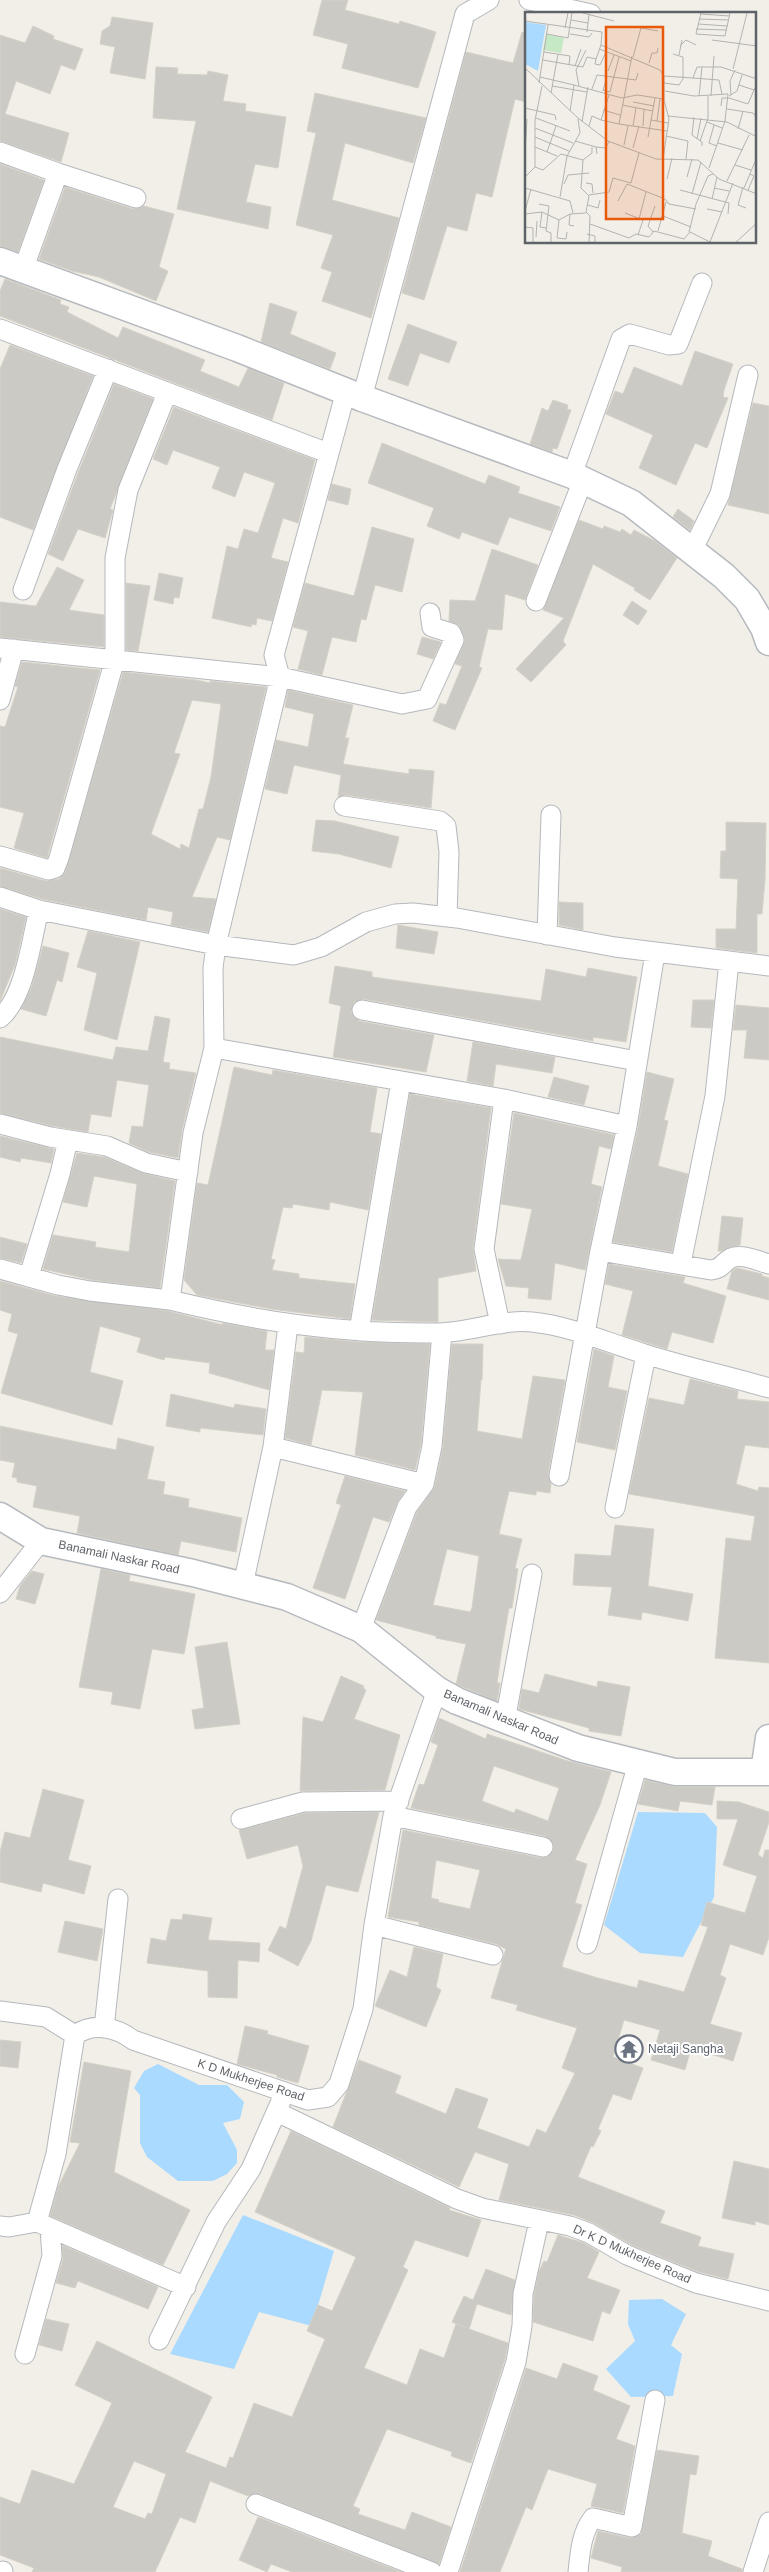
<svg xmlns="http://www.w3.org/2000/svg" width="769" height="2572" font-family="Arial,sans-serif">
<rect width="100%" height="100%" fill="#f1efe8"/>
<path fill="#aadaff" d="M638 1812 705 1813 717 1827 714 1897 683 1957 640 1953 604 1925Z
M158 2064 199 2085H227L244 2102 240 2119 223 2123 237 2150V2163L227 2174 213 2181H178L147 2157 140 2143V2095L134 2088 144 2071Z
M243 2215 334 2251 312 2326 259 2312 234 2369 170 2354Z
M662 2299 686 2314 671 2345 682 2354 673 2396 631 2397 606 2369 635 2341 628 2324 629 2300Z"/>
<path fill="#cccac5" stroke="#d6d1c6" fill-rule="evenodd" d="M322 0H348L345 10 399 24 400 21 436 32 418 88 342 68 348 44 313 35Z
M112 17 153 23 145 79 110 73 115 47 100 44 102 31 110 26Z
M33 26 54 36 53 39 83 49 75 70 61 65 50 94 16 81 5 114 69 133 61 162 0 141V35L25 43Z
M522 32 526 33V102L515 99 492 197 476 193 467 231 447 226 424 300 402 293 466 52 513 63Z
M156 67 178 68 177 74 207 75 208 71 228 75 223 101 246 104 245 111 286 117 278 168 255 164 246 202 271 207 268 229 177 209 196 121 153 118Z
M315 93 426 118 413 163 345 143 332 200 399 218 371 318 322 301 332 272 321 268 333 235 296 225 316 133 307 131Z
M0 164 44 180 18 252 0 246Z
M65 187 133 209 144 206 174 214 159 267 168 271 156 301 99 277 72 271 39 259Z
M5 279 61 300 60 304 69 307 67 312 118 338 123 327 205 360 200 371 239 387 248 368 284 383 272 420 0 316V291Z
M270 303 297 312 290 334 336 353 330 369 261 342Z
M408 324 457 342 449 363 420 353 408 386 388 379Z
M10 345 93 376 33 530 0 517V369Z
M695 351 733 364 724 390 723 397 728 398 707 448 695 443 676 485 639 468 653 435 606 414 615 391 623 394 634 367 682 386Z
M114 384 153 399 110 509 113 510 105 538 78 529 63 561 48 554 78 473Z
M553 400 568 405 567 409 571 410 557 449 553 448 552 452 530 444 542 408 548 411Z
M753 403 769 406V514L728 505Z
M174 407 315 460 298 523 283 518 271 558 288 562 272 621 257 618 256 625 252 624 251 627 212 618 227 546 238 549 244 529 258 533 275 483 244 472 235 497 212 488 220 467 173 450 167 465 153 459Z
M382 443 485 484 489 475 520 487 518 493 560 507 551 531 509 517 498 545 462 532 459 539 427 526 434 508 368 483Z
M332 484 351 489 348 505 328 500Z
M678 509 694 521 690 530 673 517Z
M579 520 603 529 604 526 620 532 622 529 631 535 634 530 655 541 677 558 650 600 634 590 635 588 593 564 563 641 566 645 531 682 516 669 564 618 543 610Z
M372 527 414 539 402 592 375 585 366 620 361 619 356 642 332 637 322 675 298 669 308 631 293 627 305 583 354 596Z
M492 549 538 565 525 600 505 594 502 630 488 629 479 667 482 668 455 730 433 721 440 703 446 705 462 666 455 664 465 640 459 625 449 621 450 600 475 601Z
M57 567 84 580 69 610 104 615V647L0 637V602L36 606Z
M159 573 183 578 179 598 174 597 173 604 154 600Z
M126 583 150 586 138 651 126 650Z
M632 601 647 611 638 625 623 615Z
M422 637 441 642 433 659 417 654Z
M22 662 100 670 47 858 14 848 24 813 0 807V726L5 727 18 687 15 686Z
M123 672 196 680 210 683V681L266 687 230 840 217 837 192 897 216 899 208 932 171 925 173 912 148 907 146 920 42 899 0 886V868L46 881 59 879 65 873ZM192 700 221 704 211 777 203 809H199L189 848 181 844 180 849 151 834 180 754 174 753Z
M288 690 353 705 345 738H349L343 764 409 774V769L434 771 431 808 346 795 338 797 341 775 294 765 287 794 265 789 276 740 308 747 314 714 285 707Z
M316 820 335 821 399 837 391 868 339 854 312 851Z
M726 822 766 823 765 880 762 914H757V953L716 948V929H736L738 879 720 878 721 851H726Z
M559 902 583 903V930L559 925Z
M0 909 26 917 15 965 0 1001Z
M398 925 438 932 434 954 396 948Z
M88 931 140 942 117 1040 84 1030 97 973 77 967Z
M43 946 69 953 62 982 57 980 46 1016 21 1009 32 986Z
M335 966 372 972V977L541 1001 546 969 586 977 588 968 637 977 626 1042 593 1037V1041L364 999 354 1002 351 1013 359 1021 434 1035 426 1072 333 1057 341 1006 329 1003Z
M693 1000H714L711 1028 691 1027Z
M736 1005 769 1008V1060L744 1058 747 1030H733Z
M155 1016 170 1019 163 1062 170 1063 169 1069 196 1073 182 1130 178 1158 149 1152 129 1143 132 1126 143 1127 149 1085 117 1080 111 1117 91 1114 88 1132 52 1126 0 1113V1037L113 1060 116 1047 148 1051Z
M473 1042 555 1057 552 1073 496 1064 493 1086 467 1081Z
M234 1067 272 1075 273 1070 377 1088 370 1132 381 1134 368 1210 330 1202 329 1210 293 1204 292 1208 283 1207 271 1259 275 1260 272 1270 299 1274V1278L355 1284 350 1319 271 1309 197 1295 184 1280 197 1183 208 1185Z
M647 1072 674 1079 664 1120 668 1121 658 1166 688 1174 672 1252 613 1242 638 1128Z
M554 1077 589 1086 584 1105 548 1097Z
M410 1094 491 1108 473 1248 476 1271 438 1278V1322L372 1320Z
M514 1113 614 1135 611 1149 599 1146 591 1184 602 1187 585 1270 555 1263 551 1300 528 1298 529 1288 506 1286 498 1259 521 1260 532 1209 501 1204Z
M0 1136 54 1149 51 1163 21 1158 20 1162 0 1157Z
M77 1153 104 1157 142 1173 175 1181 160 1288 92 1280 43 1269 53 1235 96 1242 95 1247 129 1252 137 1184 94 1176 87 1207 63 1202Z
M722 1216 743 1218 740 1245 721 1251H718Z
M0 1237 27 1244 21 1263 0 1258Z
M609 1264 685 1277 683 1283 726 1296 713 1343 672 1332 667 1349 622 1335 633 1291 605 1284Z
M737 1268 762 1274V1276L769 1278V1300L727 1289 732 1271Z
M0 1281 56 1296 168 1311 223 1325 222 1323 267 1331 265 1350H274L269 1390 209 1373 210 1363 165 1357 164 1360 137 1352 141 1338 100 1326 90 1372 123 1381 112 1425 1 1393 18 1334 8 1331 12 1314 0 1310Z
M305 1337 358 1342 430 1344 421 1444 415 1470 355 1455 363 1392 322 1390 311 1445 285 1438 296 1352 304 1353Z
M452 1344H483L482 1380H481L477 1431 522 1439 533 1376 565 1380 548 1474 551 1484 550 1493 536 1491V1495L509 1491 499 1534 522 1539 515 1568 518 1569 512 1608H509L502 1648 497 1683H500L497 1701 456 1684 466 1644 436 1638V1636L376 1620 417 1512 435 1486 443 1447ZM447 1549 479 1556 472 1608 470 1612 433 1605Z
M594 1349 614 1356 608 1387 627 1391 615 1450 577 1442Z
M690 1379 738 1391 737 1399 769 1402V1448L745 1445 736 1484 758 1491 759 1487 769 1488V1663L715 1658 726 1538 751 1541 755 1516 629 1494 649 1398 684 1405Z
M171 1394 234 1408 235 1404 266 1409 263 1435 200 1428V1432L166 1426Z
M0 1426 116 1450 118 1438 154 1447 147 1479 165 1482 163 1494 189 1499 188 1507 242 1518 236 1552 181 1541 178 1555 77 1533 80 1516 33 1507 37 1486 17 1482V1478L12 1477 15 1463 0 1460Z
M345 1476 405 1491 397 1503 389 1522 373 1517 345 1599 313 1588 341 1505 336 1503Z
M615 1525 654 1529 648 1586 693 1594 688 1621 642 1612 641 1620 608 1615 612 1587 573 1585 575 1554 611 1556Z
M101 1569 130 1575 129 1581 195 1594 184 1654 152 1649 140 1709 111 1704 113 1692 79 1687Z
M32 1571 44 1574 35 1604 16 1599 20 1586Z
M227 1642 240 1724 195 1729 192 1710 204 1708 195 1647Z
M545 1674 597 1687 598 1681 630 1687 621 1736 589 1731V1728L519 1709 522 1689 539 1693Z
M341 1676 364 1686 363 1688 366 1690 354 1719 400 1735 385 1790 300 1791 303 1717 323 1722Z
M439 1718 486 1739 487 1734 568 1761 611 1772 600 1805 575 1860 587 1864 575 1903 582 1905 563 1962 562 1967 598 1978 637 1988 639 1980 684 1992 708 1927 701 1925 707 1902 745 1913 757 1876 723 1865 738 1819H717V1801L739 1802 769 1812V1822L758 1855 763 1858 765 1850H769V1937L763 1955 730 1944 720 1975 726 1978 710 2024 742 2033 733 2061 691 2048 685 2070 651 2060 660 2030 624 2020 613 2057 643 2068 631 2100 613 2094 598 2129 601 2131 593 2147 591 2146 578 2177 665 2211 660 2223 701 2237 698 2246 734 2254 728 2279 699 2272 632 2245 594 2223 574 2215 499 2200 509 2164 475 2152 459 2187 333 2127 359 2060 401 2076 395 2093 446 2114 456 2088 488 2099 477 2128 529 2147 537 2129 546 2133 575 2073 562 2068 577 2028 516 2010 518 2005 491 1998 506 1949 496 1944 419 1925V1922L388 1917 403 1830 541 1858 547 1857 554 1850 553 1843 545 1836 411 1808 419 1784 424 1785 438 1745 431 1742ZM494 1766 559 1788 548 1821 516 1809 514 1813 482 1801ZM436 1860 480 1870 470 1909 438 1902 439 1900 431 1898Z
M645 1780 675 1787H715L712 1805 680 1801 678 1811 638 1804Z
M43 1789 84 1800 68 1860 91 1866 84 1894 43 1883 41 1892 0 1882V1852L5 1832 30 1838Z
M379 1812 358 1892 326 1885 311 1941 298 1966 268 1950 280 1926 286 1929 303 1866 298 1845 247 1859 239 1830 305 1813Z
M183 1914 212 1918 208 1940 260 1943 259 1962 238 1960 237 1998 208 1997V1971L147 1963 151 1938 166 1941 171 1919 182 1920Z
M65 1921 103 1929 97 1961 58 1952Z
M414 1947 443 1954 436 1987 441 1990 426 2027 375 2006 390 1970 407 1977Z
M245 2026 268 2031 267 2034 309 2046 298 2083 277 2077V2075L237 2064Z
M0 2040 21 2042 18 2068 0 2066Z
M84 2062 131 2071 114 2172 190 2210 163 2265 50 2216 58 2187 80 2143 70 2142Z
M291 2131 450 2208 449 2210 481 2220 468 2257 415 2240 403 2267 408 2270 364 2368 407 2385 420 2349 444 2358 456 2324 466 2328 452 2322 464 2296 473 2300 486 2269 515 2280 511 2315 477 2304 469 2329 508 2343 505 2359 471 2463 451 2456 452 2452 387 2429 353 2506 360 2509 358 2514 405 2530 412 2512 451 2527 439 2564 260 2494 248 2496 210 2481 195 2523 180 2517 155 2572H32L34 2568 0 2555V2497L20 2504 32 2470 74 2484 112 2403 75 2385 97 2341 212 2397 185 2452 226 2468 230 2457 233 2458 254 2403 292 2417 325 2339 307 2331 318 2305 332 2311 356 2257 255 2212ZM134 2461 166 2474 152 2514 148 2513 145 2519 113 2507Z
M734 2161 769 2169V2225L755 2221V2225L722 2218Z
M558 2235 584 2243 599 2252 587 2278 620 2290 610 2314 602 2311 593 2341 533 2322 534 2295 539 2271 544 2261 547 2262Z
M62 2245 158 2287 148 2309 78 2281 75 2288 56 2283 63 2259Z
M46 2319 69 2324 62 2351 39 2345Z
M563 2363 598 2376 593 2390 630 2406 616 2439 635 2446 623 2513 591 2506 597 2484 548 2469 532 2510 526 2507 500 2572H460L526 2368 557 2379Z
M657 2450 699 2456 696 2475 690 2474 682 2533 712 2541 708 2556 742 2569V2572H621L622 2567 591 2558 598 2531 630 2538 641 2534Z
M258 2517 401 2572H292L271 2564 267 2572 239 2560Z"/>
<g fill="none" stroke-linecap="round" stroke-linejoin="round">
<g stroke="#b5b8bc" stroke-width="21">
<path id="street" d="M529 0 591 14
M0 152 58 173 136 198
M23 270 58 173
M0 329 328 453
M346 391 274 655 280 677 216 945 213 968 214 1048 193 1133 170 1300C260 1322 343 1334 435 1333 468 1333 500 1319 532 1322 571 1326 608 1343 645 1354 686 1367 728 1376 769 1388
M362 398 465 14 489 0
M572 475 621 339 630 334 669 345 678 344 702 283
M692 551 720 494 748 375
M23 590 67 469 108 369
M536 601 583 480
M0 648 280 677 402 704 427 699 454 640 451 633 432 627 430 613
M0 700 14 649
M344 806 440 821 446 826 449 852 447 917
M0 856 49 870 55 868 59 858 115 659V558L128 490 167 393
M0 897 39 910 216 945 294 955 321 947 366 922 395 914 413 913 457 918 615 947 769 966
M547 935 551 815
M362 1010 637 1061
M0 1018C25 997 31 941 39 910
M214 1048 504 1099 627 1126
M0 1124 50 1137 107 1146 146 1163 188 1172
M600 1251 711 1270C722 1269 722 1263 731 1258 742 1253 758 1261 769 1264
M681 1263 715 1096 729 962
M0 1269 58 1285 90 1291 170 1300
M29 1276 60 1174 68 1140
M500 1324 484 1249 504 1099
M359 1331 401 1081
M273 1447 424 1484
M559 1476 600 1251 627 1126 655 953
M615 1508 646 1355
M243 1585 273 1447 288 1325
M0 1593 41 1541
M361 1629 407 1507 424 1484 432 1446 442 1333
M505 1721 532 1574
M393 1816 543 1847
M241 1819 303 1802 399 1801
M374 1925 493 1955
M587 1944 638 1763
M0 2011 46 2017 75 2035
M104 2028 118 1899
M277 2112 457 2199 482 2208 570 2226 589 2233 627 2255 696 2283 769 2301
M37 2222 186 2287
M0 2226 9 2227 37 2222 56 2154 75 2035C93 2022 116 2027 133 2040L308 2100 328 2097 339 2084 363 2009 374 1925 393 1816 437 1690
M159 2340 216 2222 251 2169 281 2101
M25 2354 52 2256 50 2229
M256 2504 432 2572
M2 2572 3 2571
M448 2572 516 2362 522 2326 523 2294 539 2221
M578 2572C580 2554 581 2533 593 2518L632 2527 655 2400
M753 2572 769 2522"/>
</g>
<g stroke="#b6babf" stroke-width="29">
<path id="secondary" d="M0 261 237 348 362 398 572 475 631 503 724 576 747 599 764 628 769 642
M0 1516 41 1541 193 1573 287 1597 361 1629 437 1690 457 1701 578 1748 675 1772H769
M764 1772 769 1738"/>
</g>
<use href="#street" stroke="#fff" stroke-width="19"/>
<use href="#secondary" stroke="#fff" stroke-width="26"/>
</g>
<defs>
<g id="temple-ring" transform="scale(1.4375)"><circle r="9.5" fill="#fff" stroke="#6b7280" stroke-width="1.5"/><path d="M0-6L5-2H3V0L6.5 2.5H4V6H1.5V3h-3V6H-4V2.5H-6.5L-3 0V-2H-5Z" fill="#6b7280"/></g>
</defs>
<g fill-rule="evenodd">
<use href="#temple-ring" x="629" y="2049"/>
</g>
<g text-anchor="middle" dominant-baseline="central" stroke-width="4" stroke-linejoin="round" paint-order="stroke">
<g font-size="12" fill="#5f6368" stroke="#fff">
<text transform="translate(119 1557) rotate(12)">Banamali Naskar Road</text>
<text transform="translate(501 1717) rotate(23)">Banamali Naskar Road</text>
<text transform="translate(251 2080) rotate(18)">K D Mukherjee Road</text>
<text transform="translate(632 2254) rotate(24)">Dr K D Mukherjee Road</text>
</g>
<g font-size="12" fill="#5b616d" stroke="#fff" text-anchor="start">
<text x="648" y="2049">Netaji Sangha</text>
</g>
</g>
<g transform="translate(525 12)">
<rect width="231" height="231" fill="#f1efe8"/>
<path d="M21 22 39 26 36 41 18 38Z" fill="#c5e8c5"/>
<path d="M0 10 21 13 13 59 0 52Z" fill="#aadaff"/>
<path fill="none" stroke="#b3b3b1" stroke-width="1" d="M58 1 89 9M176 1 171 22 200 24 205 1M175 2 205 4M174 7 204 8M46 8 63 11M0 9 77 20 76 33 135 58 139 64V88L144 107 138 147M173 12 202 14M40 16 43 1M171 17 201 18M62 20 64 2M22 22 43 26 47 1M45 22 64 25 67 21M187 28 232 34M155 34 161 28 171 33M74 37 106 49M19 40 45 44 44 53M154 43 157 28M107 44 94 112 142 119M108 45 116 16 133 19M71 47 70 52 75 53 81 40M18 48 58 55 62 45 71 47 76 33M124 51 127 41H132L133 36M50 54 56 37M0 56 53 106 83 129 131 147 173 148 194 167 232 182M208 57 222 1M83 59 89 43M139 64 168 66 172 55H196L232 67M15 65 49 73M168 66 194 68 197 82M14 71 23 13M139 71 154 73 158 67V45L148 42M214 73 229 78 232 73M27 74 62 80M54 74 51 58 61 38M67 77 72 63 111 68 113 61M78 78 85 80 94 45M78 79 82 64M140 79 169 84 203 82 200 109 184 156M26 81 33 42M206 83 205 69 210 58M174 84 177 55M186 84 189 44M204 84 212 79 217 63M204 86 223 92 229 78M108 90 129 94M97 93 128 99M196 94 197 86H204M0 96 30 103 31 108M202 97 228 101 232 106M78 98 95 103M45 99 49 73 97 86 112 83 139 87M143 104 202 110 232 125M169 105 167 123 177 130V134M11 106 45 119M76 108 94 112M126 108 143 111M132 109 135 87M57 110 63 75M182 110 197 116M189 113 184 131 192 134M64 114 67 104 76 108 84 83M108 114 111 96M118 114 119 97M10 116 48 131M213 117 218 99M141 124 163 129 161 147M10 125 44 139M123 125 130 86M172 127 176 106M50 129 71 135 72 142M175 129 183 106V84M193 131 218 138M99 133 103 114M10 135 32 144M71 135 80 136 84 130M108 136 114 114M0 140 2 107M22 140 31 114M58 148 67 141V135M210 153 226 158M10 155 18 158 36 142 58 148 56 176 64 184 61 200 65 204 64 231M0 165 10 155V108L17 74M162 165 167 147M142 167 147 146M202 169 224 123M61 171 67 172 68 181M39 172 43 163 64 161M102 172 140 187 144 192 171 197M218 175 213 193 221 196M0 176 45 189 48 201M189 176 204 179M219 176 232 145M155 178 204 191 203 202M223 178 229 164 225 162M167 182 176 150M64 183 84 180 88 166 106 171 114 141M35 185 42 144 55 121 53 107M187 187 192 165M93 189 102 172M14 192 24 194 21 219 26 221V231M63 193 73 196 75 188M182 197 197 200M0 199 6 177M17 200 15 215 21 216M100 201 118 208 113 223M0 202 17 200 34 208 45 202 61 201M45 202 44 213 49 214M138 204 166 215M114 207 121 180M34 208 32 226 41 227 42 220M65 212 104 226 111 222 124 225 129 219 159 227 165 220 185 230M0 215 8 216V231M133 219 141 190M128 220 123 214 130 194M164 220 171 192 183 164 188 162M62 222 70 224V231M11 225 12 209M185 230 208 171M210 231 232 211"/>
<path fill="#e8590c" fill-opacity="0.15" stroke="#e8590c" stroke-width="2.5" d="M81 15H138V207H81Z"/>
<rect width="231" height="231" fill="none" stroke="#5f6368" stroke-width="2.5"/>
</g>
</svg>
